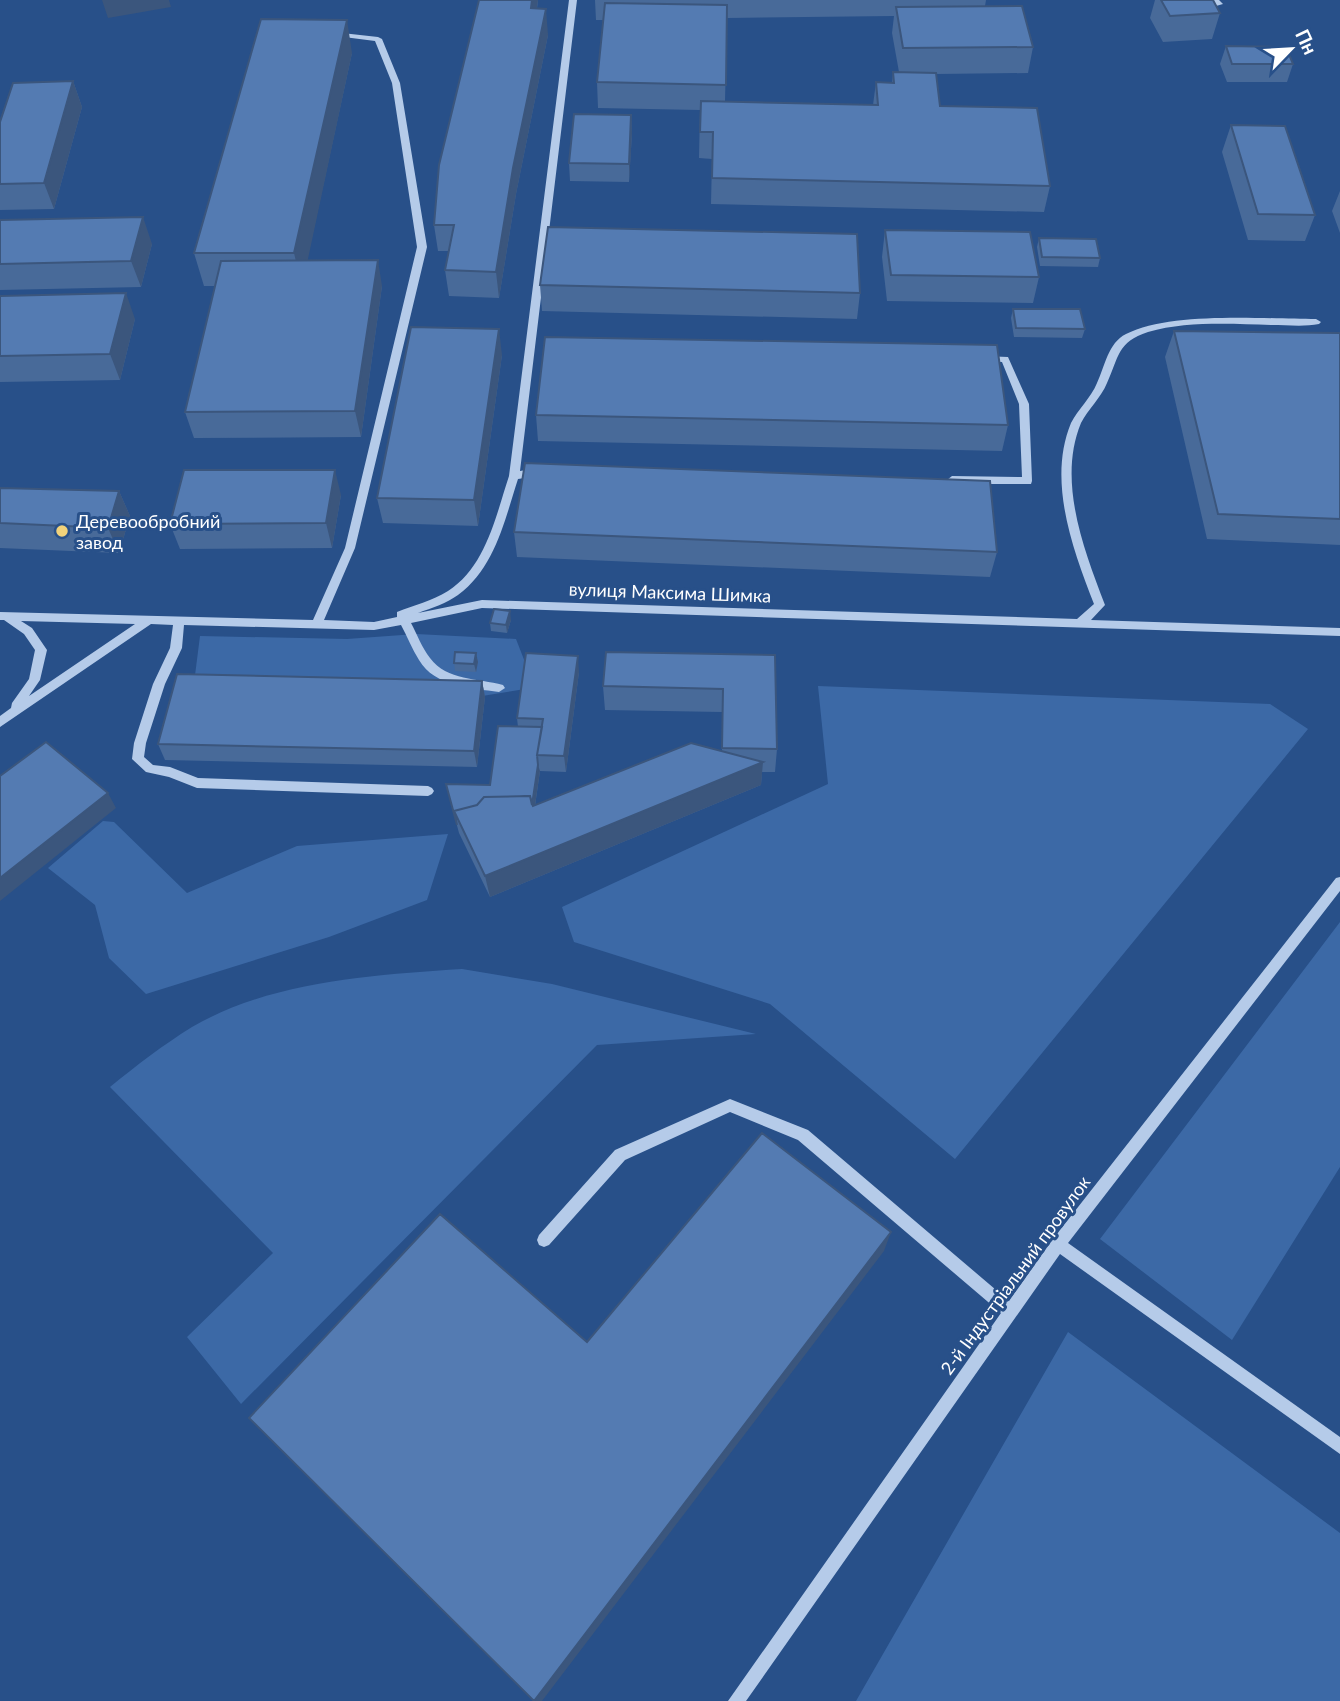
<svg xmlns="http://www.w3.org/2000/svg" width="1340" height="1701" font-family="Lato,sans-serif">
<rect width="100%" height="100%" fill="#285089"/>
<path fill="#3c69a6" d="M416 634 516 639 528 670 525 689 476 697 193 691 200 636 347 639Z
M818 686 1270 704 1308 729 955 1159 770 1004 574 942 562 907 828 784Z
M103 821 114 822 187 893 297 846 448 834 427 900 329 937 146 994 109 958 95 905 48 868Z
M1340 922V1167L1232 1340 1100 1239Z
M462 969 552 984 756 1034 597 1045 241 1404 187 1337 273 1253 110 1087C137 1065 163 1045 192 1027 272 981 371 975 462 969Z
M1068 1332 1340 1533V1701H856Z"/>
<g fill="none" stroke-linecap="round" stroke-linejoin="round">
<path fill="#b5cbe9" fill-rule="evenodd" d="M569 0H577L520 471 538 468 543 472 538 476 518 479C505 519 495 568 458 595 447 603 432 608 418 613L482 600 1077 619 1094 604C1073 550 1047 481 1071 423 1078 409 1091 398 1097 383 1105 366 1108 343 1126 334 1171 311 1265 319 1316 319L1321 322 1319 324C1304 327 1287 325 1271 325 1231 324 1187 321 1148 332 1117 342 1119 357 1107 383 1101 398 1088 409 1081 423 1057 481 1084 550 1105 605L1091 620 1340 628V636L482 608 411 623C417 634 422 648 430 658 447 681 478 678 503 685L505 688 499 692C471 688 435 687 419 660 412 649 407 636 401 625L374 630 184 625 182 648 165 684 146 743 144 757 153 765 170 767 198 778 428 786 432 788 434 791 432 794 428 796 197 788 169 777 146 772 132 759 134 743 153 684 170 648 173 625 151 624 0 727V716L11 708 12 703 29 679 35 650 24 634 4 620H0V612L313 620 345 548 417 247 392 83 375 41 336 36H333V32L378 37 382 39 400 83 427 247 355 548 324 620 374 622 397 617V612C414 605 432 601 448 591 486 567 496 515 509 476ZM21 621 135 624 29 696 40 680 47 650 32 628Z
M1210 0H1219L1223 4 1216 6Z
M983 356 1008 357 1029 404 1032 481 1031 484H952L947 480 952 476 1022 477 1019 404 1002 362 980 361 978 359Z
M1340 877V891L1068 1243 1340 1437V1454L1060 1254 746 1701H728L1001 1313 798 1140 730 1112 625 1160 549 1245 544 1247 539 1245 537 1240 539 1235 615 1150 730 1099 808 1130 1009 1301 1053 1239 1336 878Z"/>
</g>
<path fill="#486a99" fill-rule="evenodd" d="M479 0H538L537 9 548 35 516 194 499 298 449 296 445 270 449 251H438L434 225Z
M595 0H986L985 6 1033 47 1028 73 936 74 940 106 1050 186 1044 212 711 204 712 159 699 158 700 110 598 108 597 82 603 20H596ZM894 16 892 33 899 72H893L892 83 876 82 873 105 725 101 727 18Z
M1155 0H1213L1220 13 1212 39 1163 42 1150 18Z
M1226 46 1293 64 1287 82H1227L1220 64Z
M352 53 307 260 382 286 361 437 194 438 185 412 215 286H204L194 253Z
M73 81 82 107 54 209 0 210V122Z
M631 115 632 133 629 182 570 181 569 163Z
M1231 125 1315 215 1305 241 1248 240 1222 152Z
M1340 191V233L1332 211Z
M0 220 152 244 141 287 0 290Z
M885 230 1039 277 1033 303 887 301 882 257Z
M1039 238 1100 258 1098 267 1040 266 1037 247Z
M540 285 860 293 857 319 542 311Z
M0 296 135 319 120 380 0 382Z
M1013 309 1085 329 1082 338 1014 337 1011 318Z
M1174 331 1340 333V545L1207 539 1165 357Z
M502 355 478 526 383 523 377 498Z
M536 415 1008 425 1002 451 538 441Z
M0 488 119 491 130 516 119 553 0 548Z
M341 495 332 548 180 549 170 524Z
M514 532 997 552 990 577 517 557Z
M511 620 507 633 491 631 490 623Z
M476 653 478 662 476 672 455 671 454 663Z
M775 655 777 749 775 772H762L761 785 490 897 459 833 446 784 490 785 518 727 517 718 579 672 566 772 540 771 535 806 722 751V712L605 710 603 686Z
M482 681 485 697 477 767 165 760 158 744Z"/>
<path fill="#3b567d" d="M102 0H169L171 7 108 18Z
M532 0H538L533 34 531 8Z
M546 9 548 35 516 194 499 298 496 272 513 168Z
M347 20 352 53 302 287 294 253Z
M73 81 82 107 54 209 44 183Z
M631 115 632 133 629 182V164Z
M143 217 152 244 141 287 131 261Z
M378 260 382 286 361 437 355 411Z
M126 293 135 319 120 380 110 354Z
M499 329 502 355 478 526 474 500Z
M335 470 341 495 332 548 326 523Z
M119 491 130 516 119 553 108 528Z
M510 611 511 620 507 633 506 625Z
M476 653 478 662 476 672 474 664Z
M578 656 579 672 566 772 564 756Z
M482 681 485 697 477 767 474 751Z
M763 762 761 785 490 897 485 876Z
M538 765 540 771 533 819 532 811Z
M108 793 116 808 0 901V878Z
M891 1232 884 1251 542 1701H534Z"/>
<path fill="#547bb2" stroke="#3b567d" stroke-width="2" d="M479 0H532L531 8 546 9 513 168 496 272 445 270 454 225H434L439 165Z
M1161 0H1213L1220 13 1170 16Z
M605 3 727 5 726 85 597 82Z
M1022 6 1033 47 903 48 896 7Z
M261 19 347 20 294 253H194Z
M1226 46 1286 47 1293 64H1232Z
M893 72 936 73 940 106 1037 108 1050 186 712 178 713 132H700L701 101 878 105 876 82 894 83Z
M73 81 44 183 0 184V122L13 83Z
M574 114 631 115 629 164 569 163Z
M1231 125 1285 126 1315 215 1258 214Z
M143 217 131 261 0 264V220Z
M548 227 857 234 860 293 540 285Z
M885 230 1030 232 1039 277 891 275Z
M1039 238 1096 239 1100 258 1042 257Z
M378 260 355 411 185 412 221 261Z
M126 293 110 354 0 356V296Z
M1013 309H1080L1085 329 1016 328Z
M411 327 499 329 474 500 377 498Z
M1174 331 1340 333V519L1218 514Z
M545 337 997 345 1008 425 536 415Z
M525 463 990 481 997 552 514 532Z
M184 470H335L326 523 170 524Z
M0 488 119 491 108 528 0 523Z
M494 609 510 611 506 625 490 623Z
M455 652 476 653 474 664 454 663Z
M606 652 775 655 777 749 722 748 723 689 603 686Z
M526 653 578 656 564 756 537 755 543 719 517 718Z
M177 674 482 681 474 751 158 744Z
M498 726 542 727 537 755 538 765 532 805 530 796 484 797 477 805 454 811 457 825 446 784 490 785Z
M46 742 108 793 0 878V776Z
M691 743 763 762 485 876 454 811 477 805 484 797 530 796 533 806Z
M762 1133 891 1232 534 1701 249 1418 440 1214 587 1342Z"/>
<circle fill="#f1d27b" stroke="#285089" stroke-width="2.5" cx="62" cy="531" r="7"/>
<g text-anchor="middle" dominant-baseline="central" stroke-width="6" stroke-linejoin="round" paint-order="stroke">
<g font-size="18" fill="#fff" stroke="#285089" text-anchor="start">
<text x="76" y="521">Деревообробний<tspan x="76" dy="21">завод</tspan></text>
</g>
<g font-size="18" fill="#fff" stroke="#285089">
<text transform="translate(670 592) rotate(2)">вулиця Максима Шимка</text>
<text transform="translate(1015 1275) rotate(-54)">2-й Індустріальний провулок</text>
</g>
</g>
<g transform="translate(1291 49) rotate(65)" stroke="#285089" stroke-width="5" paint-order="stroke">
<path d="M0-5L12 26L0 18L-12 26Z" fill="#ffffff"/>
<text y="-10" font-size="19" font-weight="bold" text-anchor="middle" fill="#ffffff">Пн</text>
</g>
</svg>
